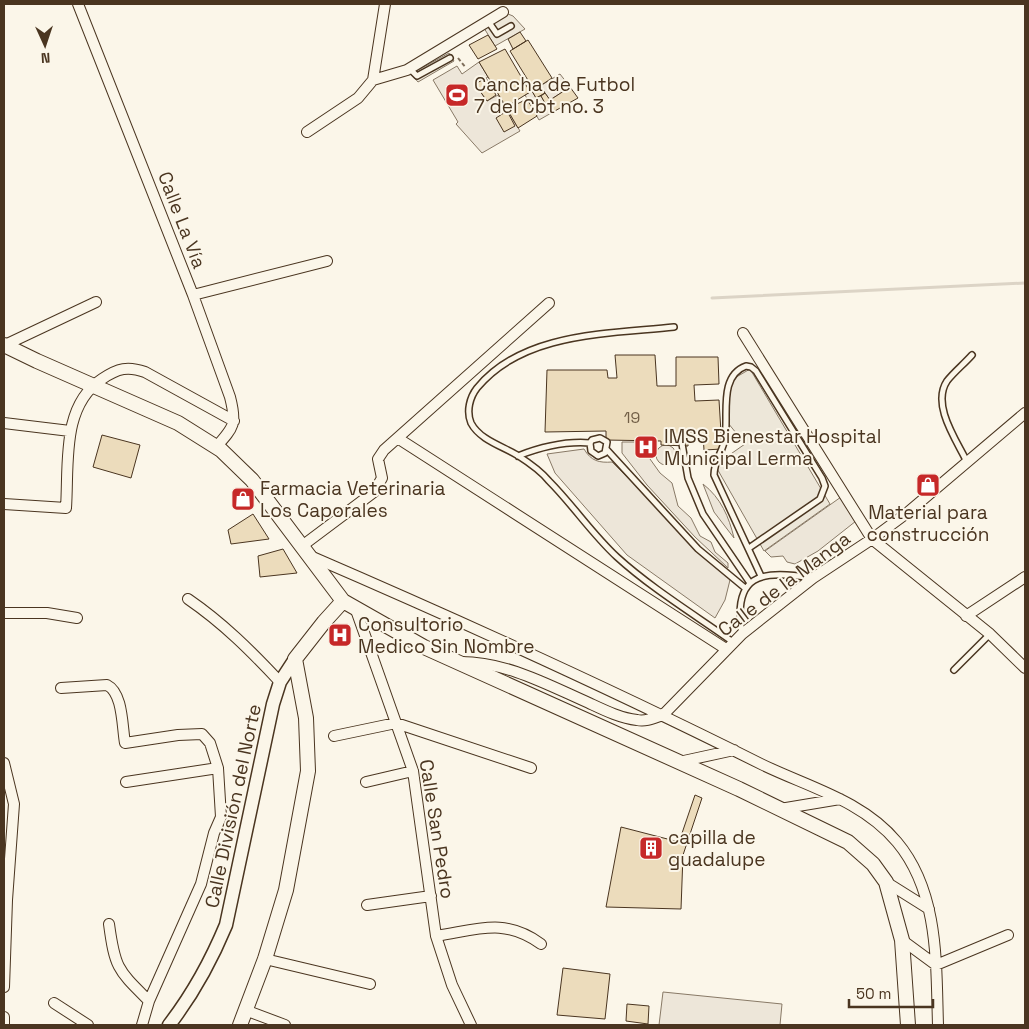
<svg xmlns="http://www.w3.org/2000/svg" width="1029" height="1029" font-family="'Space Grotesk',sans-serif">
<rect width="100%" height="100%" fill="#fbf6e9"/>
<path fill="#ede6d9" stroke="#887966" d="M479 62 488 77 475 84 487 101 498 95 520 131 482 153 456 124 458 122 433 80 457 66 462 74Z
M560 74 570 87 550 100 540 86Z
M532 91 536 98 541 96 545 103 547 102 553 112 539 120 525 95Z
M622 442H649L650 459 660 473 672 483 678 506 691 518 700 536 711 542 715 552 728 563V568L695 537 647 485 622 453Z
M656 455a10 10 0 1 1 20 0a10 10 0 1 1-20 0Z
M584 449C591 461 599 463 612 462L730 580 725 600 715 618 627 555 555 473 547 454Z
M703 484C721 498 729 517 734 538L714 512Z
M841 497 856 521 818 551 795 564 787 562 783 556 771 557 765 551Z
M663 992 782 1004 780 1025H659Z"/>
<path fill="#ede7d9" stroke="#887966" d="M508 14 513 16 525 29 495 46 484 28Z
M449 53 454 61 418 82 411 74Z
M750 369 830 504 764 551 715 465 745 444 728 423 727 395 733 379Z"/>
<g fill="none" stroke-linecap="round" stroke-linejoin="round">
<path stroke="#dcd4c6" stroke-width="3" d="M712 298 1025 283"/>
</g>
<path fill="#ecdcbc" stroke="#4a3520" d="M520 32 526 41 513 49 508 39Z
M488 35 497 49 478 59 469 45Z
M528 40 552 78 534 90 510 51Z
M505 49 530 92 506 107 479 62Z
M486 78 496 95 487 101 475 84Z
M540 86 545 93 536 98 532 91Z
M570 87 578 98 553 112 547 102Z
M545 93 550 100 545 103 541 96Z
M527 99 537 116 518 128 507 109Z
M507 111 515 126 504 132 496 118Z
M615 355H655L657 386H676V357H718L719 384 694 385 695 401 719 400 722 449 704 450 703 435H692V433H689L688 446 661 445V441L606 440V431L545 432 547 370H607L608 378H617Z
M102 435 140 445 131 478 93 467Z
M253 514 269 539 231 544 228 530Z
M283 549 297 573 260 577 258 556Z
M695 795 702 798 683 855 681 909 606 907 621 827 679 842Z
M563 968 610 974 605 1019 557 1015Z
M627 1004 649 1006 648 1024 626 1021Z"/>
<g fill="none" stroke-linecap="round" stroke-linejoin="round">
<g stroke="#4a3520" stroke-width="8">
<path id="service" d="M488 21 497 34 511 26
M410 69 417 76 450 58
M674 327C608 334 523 332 477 388 470 397 466 411 471 423 480 440 502 446 517 455 528 462 541 471 549 481 573 505 592 534 617 557 651 588 695 615 733 642
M682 444 688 478 703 514 750 583
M607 450 698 549 745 588
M518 456C541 447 566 441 590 443L592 440 600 438 607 442 605 453 598 456 591 451 590 443
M967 462C957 441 931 405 947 381 954 372 964 364 972 355
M749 548 820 499 825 486 822 478 756 371 751 367 746 366C718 376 729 416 725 438 723 452 714 460 714 475L761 576
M742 634C732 575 761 569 810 578
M954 670 990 634"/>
</g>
<g stroke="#4a3520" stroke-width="12">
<path id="minor" d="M78 4 193 295 230 397C237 424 234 427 216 447
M373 80 385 4
M307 132 358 98 373 80 407 70 503 12
M193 295 327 261
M743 333 872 539 990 634 1025 668
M5 345 96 302
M4 423 70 431
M399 439 726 649
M4 504 66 508C69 464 61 406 102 379 118 368 128 366 145 372L234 421
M302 546 374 492 382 478 378 459 384 450 549 303
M308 555C461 621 613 690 761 764 808 787 862 800 897 842 939 892 936 963 938 1025
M188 599C223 623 251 651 280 682
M356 610 413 771 436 936 452 985 471 1025
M4 613H47L77 618
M966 616 1025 577
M461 662C507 662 548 685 589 703 604 710 620 718 637 720 646 722 654 718 663 715L742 634 813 578 872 539 907 513 1025 413
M61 688 107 685C123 693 122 726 125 743L178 735 202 734 210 743 218 768 221 817 214 833 201 884 149 1001 142 1025
M334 736 396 723 531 768
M679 762 734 750
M4 763 14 804 7 900 4 987
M126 782 218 768
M366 782 413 771
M780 809 840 799
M886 882 929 909
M367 905 431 896
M109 924C115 969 118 970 149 1001
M436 936C477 930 504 917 541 944
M902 940 936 965 1008 935
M265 959 370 984
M54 1003 88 1025
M245 1010 285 1025
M4 1017V1025"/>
</g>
<g stroke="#4a3520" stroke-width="15">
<path id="tertiary" d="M169 1025C193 994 211 961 226 925L273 704 280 682 295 659"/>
</g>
<g stroke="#4a3520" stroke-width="16">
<path id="secondary" d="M4 345 37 361 178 423 221 450 252 480 343 601 424 647 739 789 848 842 873 864 886 882 902 940 908 1025
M240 1025 265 959 286 890 308 771 306 718 295 659 324 622 343 601"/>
</g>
<path stroke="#7f6f5c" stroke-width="2" stroke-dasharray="4 2.5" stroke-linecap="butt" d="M458 58 466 68"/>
<use href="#service" stroke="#fbf6e9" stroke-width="5"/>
<use href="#minor" stroke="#fbf6e9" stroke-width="10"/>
<use href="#tertiary" stroke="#fbf6e9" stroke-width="12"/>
<use href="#secondary" stroke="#fbf6e9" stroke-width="14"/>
</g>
<defs>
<g id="stadium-square" transform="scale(1.25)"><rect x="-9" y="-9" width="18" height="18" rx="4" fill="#c62828" stroke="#fbf6e9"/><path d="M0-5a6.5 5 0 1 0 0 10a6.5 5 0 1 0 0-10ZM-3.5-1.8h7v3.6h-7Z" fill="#fff"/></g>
<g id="hospital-square" transform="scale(1.25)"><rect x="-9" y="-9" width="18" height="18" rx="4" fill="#c62828" stroke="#fbf6e9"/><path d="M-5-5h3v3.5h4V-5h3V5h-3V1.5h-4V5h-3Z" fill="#fff"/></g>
<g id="shop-square" transform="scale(1.25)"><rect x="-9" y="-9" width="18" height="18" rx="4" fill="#c62828" stroke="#fbf6e9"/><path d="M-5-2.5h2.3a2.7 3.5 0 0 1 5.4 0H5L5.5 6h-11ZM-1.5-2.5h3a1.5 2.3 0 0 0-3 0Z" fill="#fff"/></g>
<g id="building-square" transform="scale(1.25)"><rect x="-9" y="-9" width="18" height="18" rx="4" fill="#c62828" stroke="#fbf6e9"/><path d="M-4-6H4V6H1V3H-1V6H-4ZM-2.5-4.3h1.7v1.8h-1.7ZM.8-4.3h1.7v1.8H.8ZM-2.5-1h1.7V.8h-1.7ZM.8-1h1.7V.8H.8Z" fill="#fff"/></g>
</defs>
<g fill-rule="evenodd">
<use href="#stadium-square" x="457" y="95"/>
<use href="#hospital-square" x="646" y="447"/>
<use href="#shop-square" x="928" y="485"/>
<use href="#shop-square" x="243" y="499"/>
<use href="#hospital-square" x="340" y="635"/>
<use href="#building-square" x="651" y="848"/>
</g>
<g text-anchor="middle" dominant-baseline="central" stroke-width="4" stroke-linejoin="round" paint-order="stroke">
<g font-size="16" fill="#725f47">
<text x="632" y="417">19</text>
</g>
<g font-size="19" fill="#4a3520" stroke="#fbf6e9" text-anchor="start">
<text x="474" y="84">Cancha de Futbol<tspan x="474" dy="22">7 del Cbt no. 3</tspan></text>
<text x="664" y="436">IMSS Bienestar Hospital<tspan x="664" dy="22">Municipal Lerma</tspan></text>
<text x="260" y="488">Farmacia Veterinaria<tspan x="260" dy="22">Los Caporales</tspan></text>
<text x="928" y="512" text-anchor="middle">Material para<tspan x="928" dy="22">construcción</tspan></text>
<text x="358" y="624">Consultorio<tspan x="358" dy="22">Medico Sin Nombre</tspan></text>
<text x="668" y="837">capilla de<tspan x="668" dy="22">guadalupe</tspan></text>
</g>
<g font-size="19" fill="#4a3520" stroke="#fbf6e9">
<text transform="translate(182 220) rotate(69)">Calle La Vía</text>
<text transform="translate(784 584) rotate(-37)">Calle de la Manga</text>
<text transform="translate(233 806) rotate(-78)">Calle División del Norte</text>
<text transform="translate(437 829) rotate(81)">Calle San Pedro</text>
</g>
</g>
<rect width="1029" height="1029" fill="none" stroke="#4a3520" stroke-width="10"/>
<g transform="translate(45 45) rotate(177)" stroke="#fbf6e9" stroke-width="4" paint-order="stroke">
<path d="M0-4L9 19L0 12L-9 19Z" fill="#4a3520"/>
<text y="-8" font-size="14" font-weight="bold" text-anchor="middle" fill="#4a3520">N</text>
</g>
<path d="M849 999v8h84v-8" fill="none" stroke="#4a3520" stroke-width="2.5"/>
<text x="856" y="999" font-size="15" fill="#4a3520" stroke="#fbf6e9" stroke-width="4" paint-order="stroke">50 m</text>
</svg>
